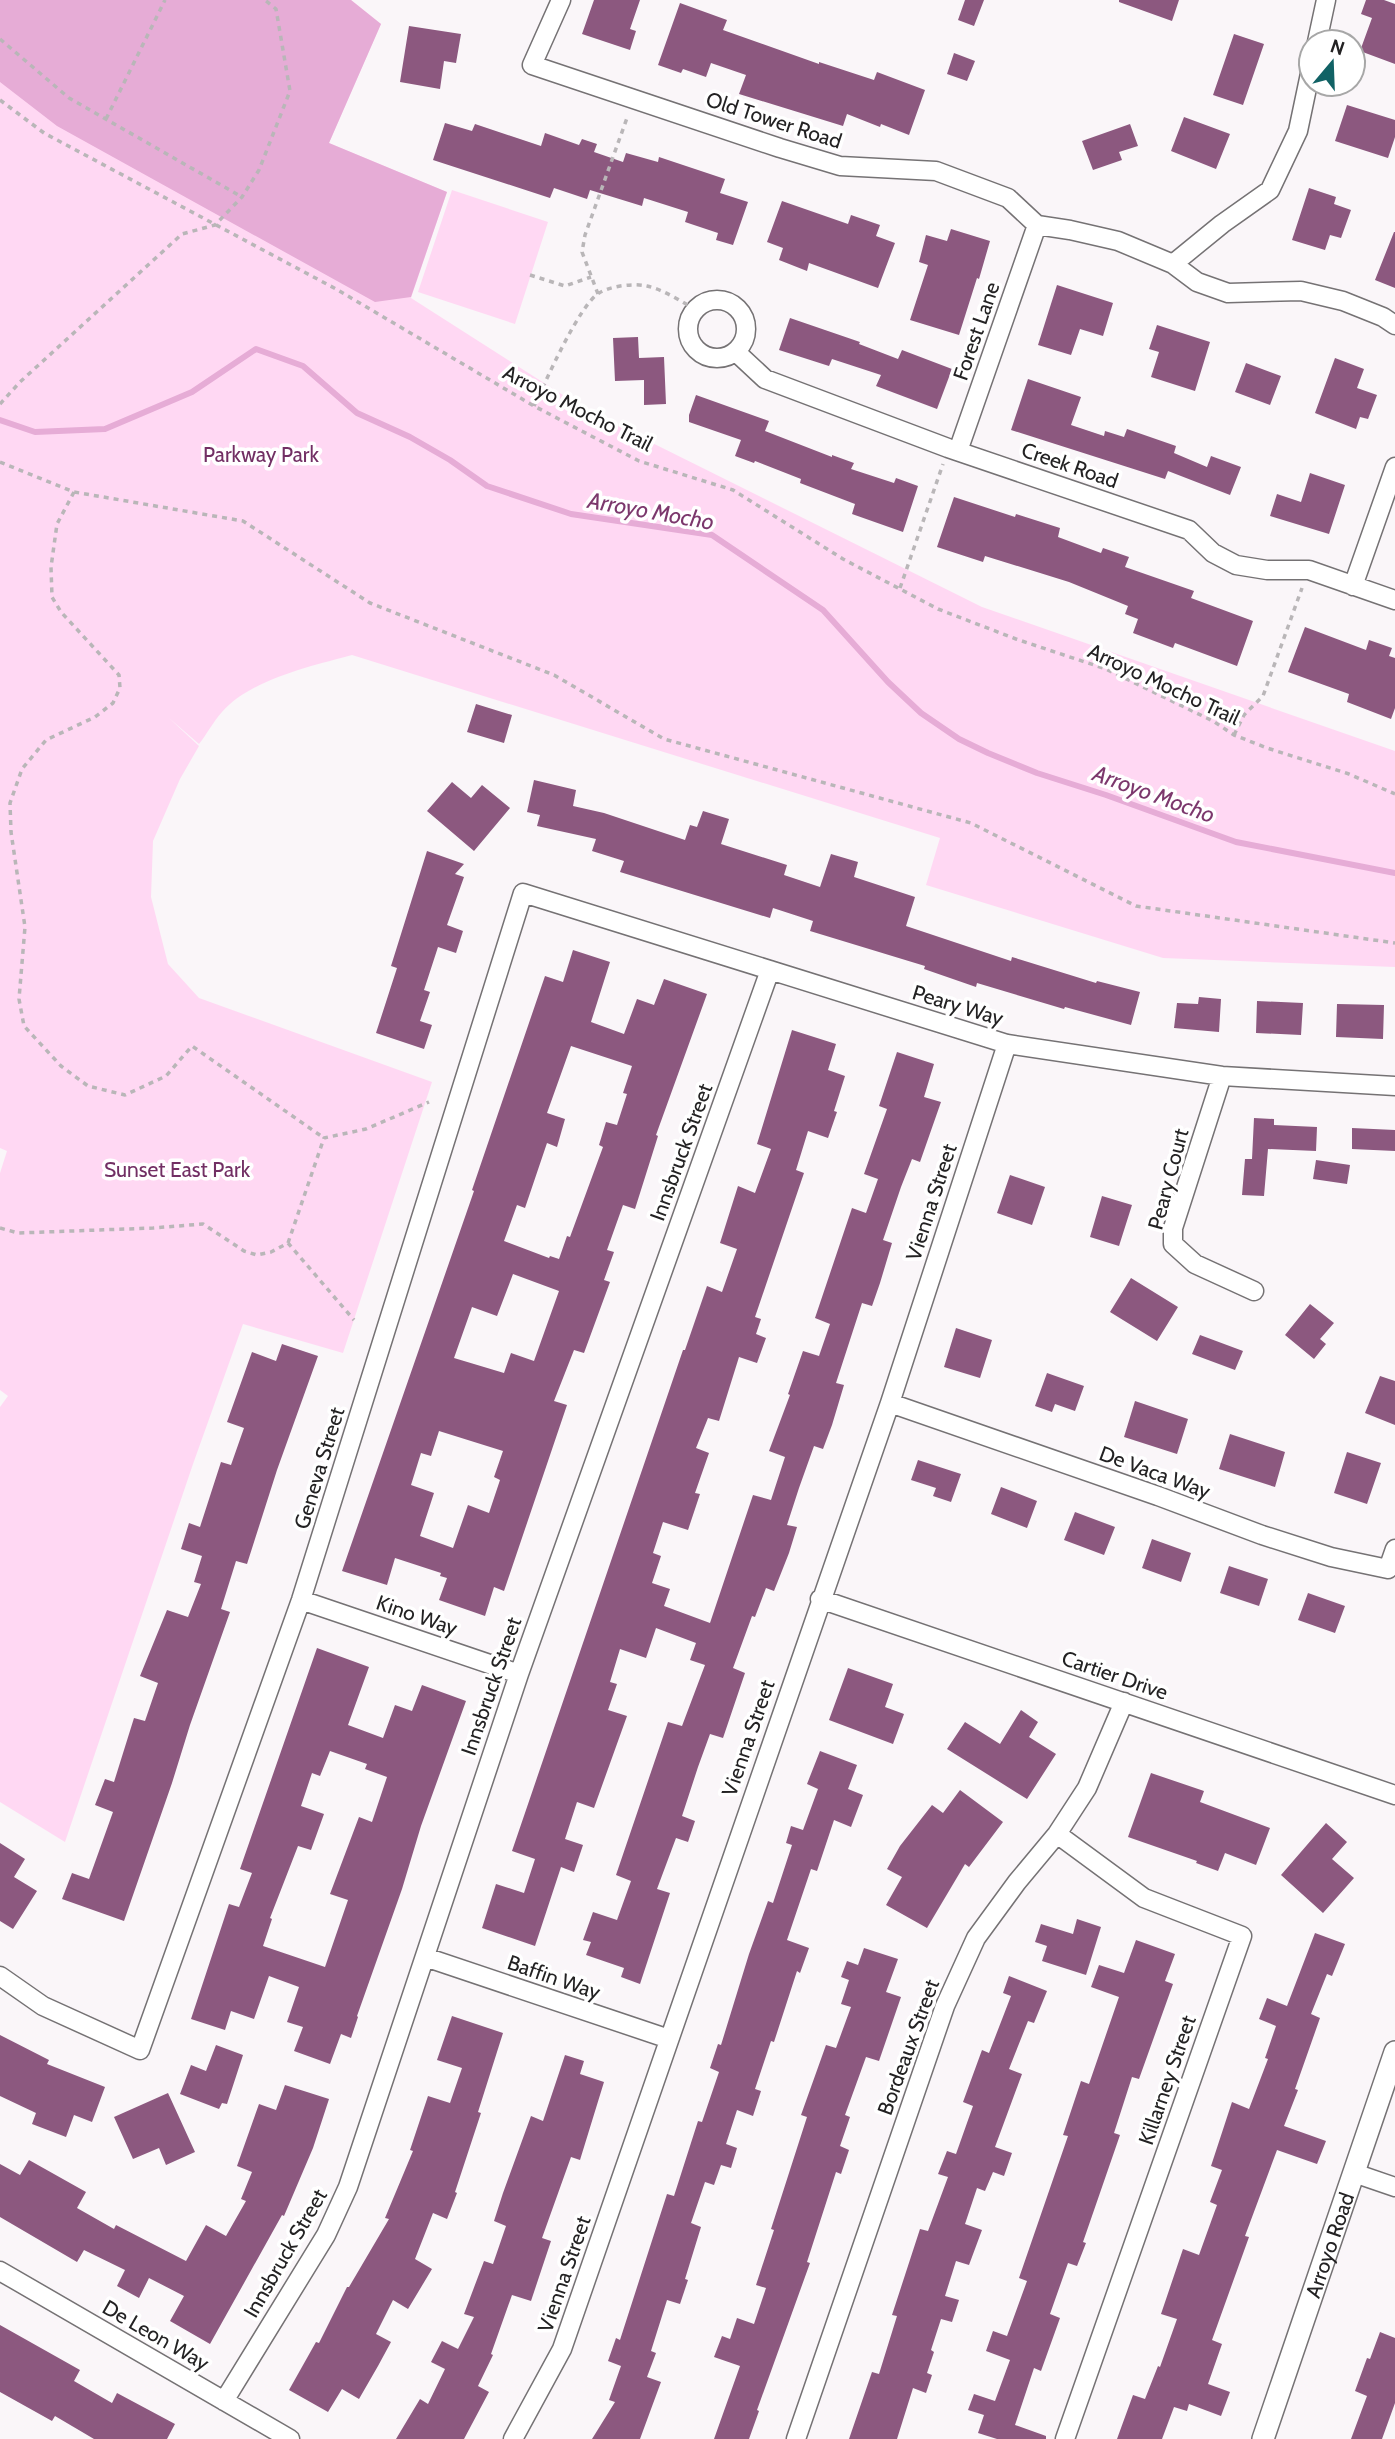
<svg xmlns="http://www.w3.org/2000/svg" width="1395" height="2439" font-family="Cabin,sans-serif">
<rect width="100%" height="100%" fill="#faf6f9"/>
<path fill="#ffd8f3" d="M0 0H351L381 24 329 143 447 192 411 298 588 411 982 607 1395 751V967L1163 958 926 885 940 838 352 655C312 666 251 679 222 712 213 722 207 734 199 744L169 718 199 746 180 779 153 841 151 897 168 964 199 998 432 1082 343 1353 243 1324 193 1464 65 1842 0 1802V1407L8 1396 0 1390V1173L7 1151 0 1148Z
M452 190 548 222 515 324 418 292Z"/>
<path fill="#e6acd6" d="M0 0H351L381 24 329 143 447 192 411 297 375 302 57 126 0 82Z"/>
<g fill="none" stroke-linecap="round" stroke-linejoin="round">
<path stroke="#e6acd6" stroke-width="6" d="M0 420 35 432 105 429 192 392 256 349 303 366 357 413 410 437 450 460 487 486 571 514 712 535 823 610 888 682 921 713 959 739 988 753 1037 773 1106 795 1236 842 1395 873"/>
</g>
<path fill="#8c587f" fill-rule="evenodd" d="M594 0H640L630 29 636 31 630 50 582 34Z
M965 0H984L974 26 958 20Z
M1119 0H1179L1172 21 1119 2Z
M1366 0H1384L1395 4V64L1360 51 1372 18 1361 14Z
M680 3 727 20 723 30 819 64V62L874 80 877 72 925 90 909 135 881 124 880 127 847 114 843 126 739 94 746 75 711 63 706 77 683 69 681 73 658 65Z
M409 26 461 34 456 63 444 61 440 89 400 82Z
M1234 34 1264 44 1243 105 1213 95Z
M954 53 975 61 967 81 947 74Z
M1347 105 1395 120V137L1388 158 1335 141Z
M1184 117 1230 134 1216 169 1171 151Z
M445 123 472 131 475 124 541 146 545 133 579 145 582 139 597 144 594 152 623 162 626 153 658 162 659 157 725 179 720 193 748 202 733 245 716 240 718 233 685 222 688 212 644 198 642 206 590 190 587 199 554 188 550 198 433 160Z
M1130 124 1138 146 1119 152 1122 160 1093 170 1082 141Z
M1309 188 1336 197 1334 204 1351 210 1341 238 1330 235 1325 250 1292 240Z
M782 201 848 224 851 215 880 225 876 236 895 243 878 288 809 263 807 271 779 260 783 248 767 242Z
M951 229 990 241 979 279 977 278 959 335 910 320 928 265 919 262 926 235 947 241Z
M1394 232H1395V288L1375 280Z
M1057 285 1113 303 1103 336 1080 329 1071 355 1038 345Z
M790 318 860 342 859 344 898 359 902 350 952 369 937 409 876 386 881 375 832 359 829 366 779 350Z
M1157 325 1210 342 1195 391 1151 377 1159 352 1149 349Z
M638 337 639 358 664 357 666 404 644 405V380L615 381 613 338Z
M1335 358 1364 369 1357 388 1377 395 1368 419 1360 417 1356 429 1315 413Z
M1246 363 1281 376 1270 405 1235 392Z
M1028 379 1081 397 1071 425 1104 436 1105 431 1124 437 1127 429 1176 446 1174 453 1207 467 1211 456 1241 467 1230 495 1168 471 1165 479 1011 430Z
M696 395 769 421 765 431 832 457V455L854 463 851 469 894 483 896 478 918 486 903 532 852 514 855 504 800 483 801 479 755 461 754 463 735 456 741 440 689 422V415Z
M1310 473 1345 485 1329 534 1270 516 1277 494 1301 502Z
M954 497 1015 517 1016 514 1060 528 1058 537 1101 553 1103 548 1129 557 1125 567 1194 591 1191 598 1253 621 1237 666 1175 643 1173 648 1133 633 1138 619 1125 614 1128 606 1069 582 985 556 983 562 937 547Z
M1305 627 1366 650 1369 640 1392 648 1389 656 1395 658V708L1391 719 1347 702 1349 694 1288 672Z
M476 704 512 715 504 743 467 732Z
M534 780 576 790 573 806 604 813 685 840 690 825 697 827 703 811 729 819 721 844 787 865 784 875 820 887 831 854 858 862 854 877 915 897 906 926 1011 961 1012 957 1096 983 1097 981 1140 992 1131 1025 1065 1007 1064 1009 977 983 976 987 924 969 925 966 810 931 813 921 773 908 770 918 620 872 624 861 592 851 596 839 537 826 540 815 527 812Z
M452 782 471 798 482 785 510 808 474 851 427 811Z
M427 851 464 864 455 874 464 877 447 925 463 931 456 953 438 947 424 990 430 992 420 1021 432 1025 424 1049 376 1033 397 968 391 966Z
M573 950 610 962 591 1022 624 1034 637 999 654 1005 664 979 707 994 656 1135 658 1136 635 1209 623 1205 607 1250 614 1252 604 1280 610 1282 584 1353 574 1350 554 1401 567 1405 504 1591 494 1587 485 1616 439 1600 447 1578 440 1576 441 1573 395 1558 387 1585 342 1571 474 1191 472 1190 545 976 563 982ZM571 1046 632 1066 623 1093 627 1094 617 1125 606 1122 599 1145 603 1147 570 1237 567 1236 559 1259 550 1256 549 1258 504 1241 517 1205 525 1208 547 1143 557 1147 565 1119 547 1113ZM513 1274 559 1291 534 1361 511 1353 504 1373 454 1358 472 1307 497 1316ZM439 1431 503 1451 494 1477 500 1480 489 1513 468 1505 453 1548 420 1536 434 1493 411 1485 421 1453 431 1456Z
M1199 997 1221 999 1219 1032 1174 1028 1177 1003 1198 1004Z
M1257 1001 1303 1003 1301 1035 1256 1033Z
M1337 1004 1384 1005 1383 1039 1336 1037Z
M792 1030 836 1044 828 1070 845 1076 834 1111 837 1112 828 1138 808 1131 796 1170 804 1173 755 1317 761 1319 756 1334 766 1338 757 1363 739 1357 719 1421 708 1418 696 1448 709 1453 695 1493 700 1494 688 1530 663 1522 653 1553 661 1556 652 1583 670 1589 664 1606 710 1623 753 1495 771 1500 785 1457 769 1451 790 1395 788 1394 803 1351 819 1356 830 1324 815 1318 852 1208 866 1213 878 1179 864 1174 887 1109 879 1106 897 1052 934 1064 924 1097 941 1102 920 1162 912 1159 901 1187 883 1240 892 1243 880 1283 872 1306 862 1303 836 1383 844 1385 832 1425 823 1449 814 1446 799 1488 787 1525 797 1527 789 1553 774 1591 766 1588 755 1617 752 1616 733 1668 745 1673 723 1738 710 1734 698 1767 682 1816 695 1821 688 1842 676 1838 657 1889 670 1893 640 1984 621 1977 624 1968 586 1955 591 1942 583 1940 593 1912 617 1920 631 1881 616 1875 668 1722 682 1726 705 1665 690 1660 696 1643 656 1628 646 1658 620 1649 610 1682 617 1684 608 1710 627 1716 594 1808 577 1802 565 1839 583 1845 574 1872 561 1867 535 1946 482 1928 496 1884 524 1893 535 1859 512 1851 683 1350H685L707 1286 722 1292 737 1249 720 1243 738 1186 755 1193 771 1149 757 1144Z
M1254 1118 1274 1119V1125L1317 1127 1316 1151 1268 1149 1264 1196 1242 1195 1245 1159H1252Z
M1352 1128 1395 1130V1151L1352 1149Z
M1316 1160 1350 1165 1347 1184 1313 1179Z
M1010 1175 1045 1187 1032 1225 997 1213Z
M1102 1196 1132 1205 1119 1246 1090 1237Z
M1131 1278 1178 1307 1157 1341 1110 1312Z
M1310 1304 1334 1323 1320 1339 1326 1344 1314 1359 1285 1335Z
M956 1328 992 1340 980 1378 944 1367Z
M1200 1335 1243 1351 1235 1370 1192 1354Z
M282 1344 318 1356 277 1470 247 1564 236 1561 221 1609 230 1612 190 1725 172 1783 124 1921 62 1899 72 1873 89 1879 113 1812 95 1805 105 1779 114 1782 134 1718 145 1721 158 1683 140 1676 167 1610 188 1617 201 1584 194 1582 202 1556 181 1549 189 1523 200 1527 221 1462 231 1465 244 1428 227 1422 252 1352 276 1361Z
M1047 1373 1084 1386 1075 1411 1055 1404 1052 1412 1035 1406Z
M1380 1376 1395 1381V1425L1365 1413Z
M1135 1401 1188 1419 1177 1454 1124 1437Z
M1230 1434 1285 1452 1275 1487 1219 1469Z
M1347 1452 1381 1463 1367 1504 1334 1493Z
M918 1460 961 1474 951 1502 933 1496 936 1488 911 1480Z
M1001 1487 1037 1501 1027 1528 991 1514Z
M1075 1512 1115 1527 1104 1555 1064 1540Z
M1152 1539 1191 1553 1181 1582 1142 1568Z
M1229 1566 1268 1579 1259 1606 1220 1593Z
M1308 1593 1345 1606 1335 1633 1298 1620Z
M317 1648 369 1667 348 1725 383 1738 395 1705 412 1711 422 1685 466 1701 421 1826 402 1889 357 2016 358 2017 351 2038 341 2034 330 2064 294 2051 303 2027 287 2022 299 1987 269 1976 254 2019 231 2011 225 2030 191 2019 229 1904 239 1907 252 1873 240 1869ZM330 1751 367 1764 365 1769 387 1777 372 1822 359 1817 330 1894 348 1900 325 1967 263 1946 272 1919 270 1918 298 1846 311 1850 324 1814 301 1806 312 1773 320 1776Z
M848 1668 893 1684 885 1707 904 1714 893 1744 829 1720Z
M1021 1710 1038 1722 1029 1737 1056 1754 1027 1799 947 1749 965 1722 1000 1744Z
M820 1751 857 1765 848 1789 863 1795 851 1827 834 1820 817 1871 811 1869 787 1940 809 1948 800 1973 797 1971 774 2042 771 2041 755 2089 761 2091 753 2116 737 2110 726 2144 737 2148 731 2168 721 2165 714 2185 705 2182 691 2223 701 2227 685 2279 688 2280 680 2304 667 2300 651 2351 656 2353 647 2377 661 2382 640 2439H592L615 2402 609 2400 621 2366 608 2361 616 2338 620 2340 667 2194 674 2196 698 2121 702 2122 719 2072 710 2068 718 2044 721 2045 749 1954 768 1901 773 1903 792 1845 786 1843 791 1826 803 1830 818 1789 807 1784Z
M1151 1773 1204 1791 1200 1802 1270 1828 1256 1865 1225 1853 1218 1871 1196 1863 1197 1861 1128 1837Z
M960 1790 1003 1822 969 1867 965 1864 927 1928 886 1905 902 1877 887 1869 900 1846 932 1805 943 1813Z
M1326 1823 1347 1842 1332 1859 1354 1878 1323 1913 1281 1875Z
M0 1843 25 1859 14 1877 37 1891 13 1929 0 1921Z
M1077 1919 1101 1927 1086 1975 1042 1961 1047 1946 1035 1942 1041 1924 1073 1934Z
M1315 1933 1345 1944 1332 1976 1327 1974 1311 2014 1320 2018 1295 2089 1298 2090 1284 2126 1326 2141 1317 2164 1277 2150 1245 2236 1249 2237 1212 2340 1222 2344 1208 2384 1230 2392 1221 2416 1189 2404 1187 2411 1174 2407 1162 2439H1117L1133 2395 1145 2399 1158 2366 1160 2367 1177 2319 1161 2314 1183 2249 1199 2255 1217 2205 1210 2202 1222 2170 1211 2166 1232 2102 1249 2109 1268 2059 1265 2058 1276 2026 1259 2019 1267 1998 1287 2006Z
M1136 1940 1175 1954 1165 1981 1173 1984 1139 2079 1132 2077 1114 2133 1120 2135 1083 2242 1086 2243 1077 2266 1068 2263 1050 2314 1060 2318 1041 2371 1034 2368 1015 2425 1046 2436V2439H997L978 2433 984 2415 968 2410 974 2394 995 2401 1010 2360 986 2351 993 2331 1007 2336 1027 2281 1019 2278 1068 2136 1063 2135 1081 2081 1089 2084 1119 1997 1091 1987 1099 1965 1124 1973Z
M864 1948 898 1959 886 1992 901 1997 879 2061 866 2057 845 2115 850 2117 840 2146 849 2150 841 2174 836 2172 807 2262 810 2263 757 2410 759 2411 749 2439H714L740 2366 714 2357 722 2336 730 2339 737 2318 754 2324 766 2288 756 2285 774 2230 771 2229 807 2117 801 2115 826 2045 836 2048 851 2007 841 2004 849 1980 841 1977 847 1961 858 1965Z
M1009 1976 1047 1991 1034 2023 1028 2021 1009 2069 1022 2074 995 2147 1012 2153 1004 2176 993 2172 985 2191 977 2188 965 2224 982 2230 969 2265 956 2261 945 2296 959 2300 952 2322 941 2319 931 2350 934 2352 927 2373 932 2375 926 2393 913 2388 897 2439H849L872 2372 879 2374 897 2316 892 2315 920 2229 928 2231 948 2177 938 2174 947 2151 956 2154 973 2106 963 2102 982 2050 989 2053 1011 1996 1003 1993Z
M452 2016 503 2033 478 2112 481 2113 455 2192 457 2193 447 2219 433 2213 415 2259 432 2269 408 2309 393 2300 376 2334 391 2342 378 2366 359 2399 342 2389 328 2412 289 2390 316 2342 319 2343 347 2287H349L389 2219 385 2218 413 2151 410 2150 428 2096 450 2103 462 2068 437 2060Z
M0 2035 49 2060 47 2064 105 2087 92 2122 74 2115 66 2137 32 2124 36 2113 0 2096Z
M216 2045 243 2055 227 2104 222 2103 219 2109 180 2094 191 2065 206 2071Z
M565 2055 584 2061 580 2074 604 2082 580 2160 571 2157 542 2238 551 2241 531 2301 512 2295 491 2354 493 2355 478 2386 489 2392 464 2439H396L420 2399 428 2404 445 2369 431 2362 442 2341 458 2349 474 2317 464 2314 484 2261 493 2264 506 2226 494 2221 503 2193 531 2116 543 2121Z
M285 2085 329 2099 313 2148 284 2216 282 2215 210 2344 170 2321 184 2296 149 2278 139 2298 117 2286 125 2270 84 2250 77 2262 0 2217V2164L20 2175 29 2160 86 2192 77 2208 114 2229 116 2225 186 2261 206 2225 226 2236 246 2201 241 2199 252 2172 237 2166 259 2104 276 2110Z
M168 2093 195 2152 166 2165 159 2148 133 2159 114 2117Z
M0 2325 80 2370 74 2381 112 2403 117 2393 175 2424 167 2439H94L55 2416 52 2421 0 2392Z
M1380 2332 1395 2338V2403L1382 2439H1351L1367 2396 1355 2391 1367 2358 1370 2359Z"/>
<g fill="none" stroke-linecap="round" stroke-linejoin="round">
<g stroke="#757274" stroke-width="21">
<path id="minor" d="M561 0 532 65 780 148 840 166 936 171 1008 198 1037 225 1070 230 1118 241 1173 264 1197 282 1228 293 1301 291 1343 301 1383 317 1395 325
M1317 42 1326 0
M1173 264 1222 224 1270 190 1298 131 1311 69
M688 329a29 29 0 1 1 58 0a29 29 0 1 1-58 0Z
M736 352 765 379 948 448 1189 530 1213 553 1236 565 1267 570H1309L1395 600
M958 451 1037 225
M1353 586 1395 467
M1222 1076 1173 1228V1244L1195 1264 1254 1291
M890 1403 1158 1496 1262 1535 1331 1557 1388 1569 1395 1549
M820 1599 1395 1795
M301 1600 519 1674
M1057 1834 1144 1898 1242 1936 1065 2439
M425 1957 669 2039
M0 1976 43 2006 140 2050 301 1600 523 893 1007 1044 1222 1076 1395 1086
M1354 2173 1395 2187
M0 2271 290 2439
M224 2401 326 2235 348 2187 519 1674 770 970
M513 2439 562 2349 890 1403 1007 1044
M796 2439 945 2006 976 1938 1017 1882 1057 1834 1087 1788 1124 1702"/>
</g>
<g stroke="#757274" stroke-width="24">
<g id="tertiary">
<path id="s1" d="M1263 2439 1395 2052"/>
</g>
</g>
<path stroke="#b9b6b8" stroke-width="3.5" stroke-dasharray="5 5" stroke-linecap="butt" d="M0 39 69 98 242 197
M0 100 44 133 336 289 534 406 639 461 733 490 843 559 938 609 1016 639 1106 669 1213 721 1234 735 1267 748 1349 774 1395 794
M106 119 165 0
M530 275 565 286 591 277
M598 294 582 252 585 235 627 118
M0 404 20 382 182 234 215 225 242 197 259 170 290 91 276 9 265 0
M534 406C545 383 579 305 599 293 611 286 633 283 647 286 664 290 681 301 696 310
M0 462 74 492 243 521 370 603 554 675 664 739 971 823 1136 906 1395 943
M74 492 57 524 51 567 52 597 61 612 119 675 120 688 113 703 95 717 46 740 22 769 10 803 11 832 25 927 19 999 24 1026 61 1066 88 1086 125 1095 166 1076 192 1046 324 1138
M900 588 943 464
M1234 735 1244 715 1263 696 1302 588
M0 1228 18 1233 153 1228 203 1224 244 1251 257 1255 271 1252 288 1243 354 1320
M288 1243 324 1138 366 1129 429 1102"/>
<use href="#minor" stroke="#fff" stroke-width="18"/>
<use href="#tertiary" stroke="#fff" stroke-width="21"/>
</g>
<g text-anchor="middle" dominant-baseline="central" stroke-width="7" stroke-linejoin="round" paint-order="stroke">
<g font-size="21" fill="#232223" stroke="#fff">
<text transform="translate(774 120) rotate(18)">Old Tower Road</text>
<text transform="translate(976 331) rotate(-71)">Forest Lane</text>
<text transform="translate(578 408) rotate(27)">Arroyo Mocho Trail</text>
<text transform="translate(1070 465) rotate(19)">Creek Road</text>
<text transform="translate(1164 684) rotate(25)">Arroyo Mocho Trail</text>
<text transform="translate(958 1005) rotate(17)">Peary Way</text>
<text transform="translate(681 1152) rotate(-70)">Innsbruck Street</text>
<text transform="translate(1168 1179) rotate(-75)">Peary Court</text>
<text transform="translate(931 1202) rotate(-72)">Vienna Street</text>
<text transform="translate(319 1468) rotate(-73)">Geneva Street</text>
<text transform="translate(1155 1472) rotate(20)">De Vaca Way</text>
<text transform="translate(417 1615) rotate(19)">Kino Way</text>
<text transform="translate(1115 1675) rotate(19)">Cartier Drive</text>
<text transform="translate(491 1686) rotate(-71)">Innsbruck Street</text>
<text transform="translate(748 1738) rotate(-71)">Vienna Street</text>
<text transform="translate(554 1977) rotate(19)">Baffin Way</text>
<text transform="translate(908 2047) rotate(-70)">Bordeaux Street</text>
<text transform="translate(1167 2080) rotate(-71)">Killarney Street</text>
<text stroke="none"><textPath href="#s1" startOffset="205">Arroyo Road</textPath></text>
<text transform="translate(285 2253) rotate(-60)">Innsbruck Street</text>
<text transform="translate(564 2274) rotate(-71)">Vienna Street</text>
<text transform="translate(156 2335) rotate(30)">De Leon Way</text>
</g>
<g font-size="21" fill="#722f64" stroke="#fff">
<text x="261" y="454">Parkway Park</text>
<text x="177" y="1169">Sunset East Park</text>
</g>
<g font-size="23" font-style="italic" fill="#7c386d" stroke="#fff">
<text transform="translate(651 511) rotate(10)">Arroyo Mocho</text>
<text transform="translate(1154 794) rotate(20)">Arroyo Mocho</text>
</g>
</g>
<g transform="translate(1332 63) rotate(19)"><circle r="33" fill="#ffffff" stroke="#a7a7a7" stroke-width="2"/>
<path d="M0-5L12 26L0 18L-12 26Z" fill="#116265"/>
<text y="-10" font-size="19" font-weight="bold" text-anchor="middle" fill="#232223">N</text>
</g>
</svg>
